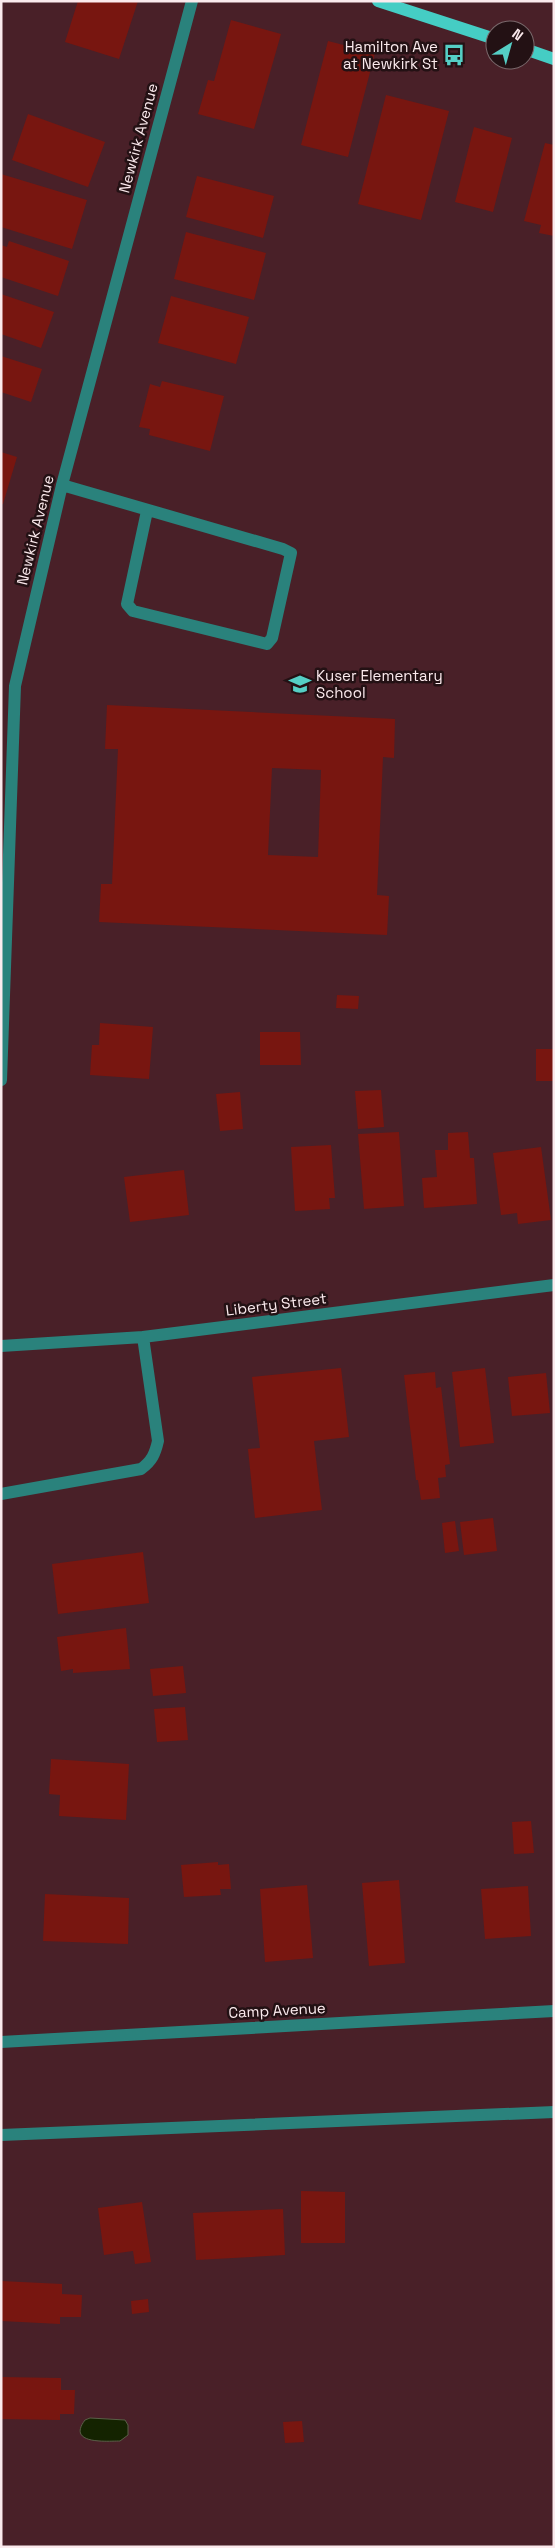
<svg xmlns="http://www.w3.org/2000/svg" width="555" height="2548" font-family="'Space Grotesk',sans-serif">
<rect width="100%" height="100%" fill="#492028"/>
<path fill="#142300" stroke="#595f47" d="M90 2418 125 2420 128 2425V2435L120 2441C108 2441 66 2445 85 2420Z"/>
<path fill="#781610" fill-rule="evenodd" d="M78 1H138L119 59 65 42Z
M231 20 281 34 254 129 198 114 208 80 214 81Z
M328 41 375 53 348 157 301 145Z
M386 95 449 111 421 220 358 204Z
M28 114 105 142 88 187 12 160Z
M474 127 512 138 493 212 455 202Z
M545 143 554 145V236L539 233 541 225 524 221Z
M1 174 87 200 72 249 1 227Z
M197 176 274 196 263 238 186 217Z
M186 232 266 253 254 300 174 279Z
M9 241 69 261 58 296 1 277V245L7 247Z
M1 294 54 312 41 348 1 334Z
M171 296 249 317 236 364 158 343Z
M1 356 42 369 31 402 1 392Z
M162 381 224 396 210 451 149 435 150 429 139 427 150 384 160 387Z
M1 452 17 457 3 504H1Z
M107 705 395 719 394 758 383 757 377 895 389 896 387 935 99 922 101 884H112L118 749H105ZM272 768 321 770 318 857 268 855Z
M337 995 359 996 358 1009 336 1008Z
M100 1023 153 1027 149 1079 90 1075 92 1045H99Z
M260 1032H300L301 1065H260Z
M536 1049H553L554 1081H536Z
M381 1090 384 1127 358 1129 355 1091Z
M240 1092 243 1129 220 1131 216 1094Z
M399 1132 404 1206 364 1209 358 1134Z
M468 1132 470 1158H474L477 1204 424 1208 422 1178 437 1177 435 1150H448V1133Z
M331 1145 335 1198H329L330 1209 295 1211 291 1147Z
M541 1147 551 1220 518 1224 517 1213 501 1215 493 1153Z
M184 1170 189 1215 130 1222 124 1177Z
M341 1368 349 1437 314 1441 322 1510 255 1518 248 1449 260 1448 252 1377Z
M485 1368 494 1443 460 1447 452 1372Z
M435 1372 436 1388 441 1387 450 1464 445 1465 446 1477 438 1478 440 1498 421 1500 418 1480H416L404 1375Z
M546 1373 550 1413 512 1416 508 1377Z
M493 1518 497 1551 464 1555 460 1522Z
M455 1521 459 1551 445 1553 442 1523Z
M143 1552 149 1603 58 1614 52 1564Z
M126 1628 130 1669 73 1673V1669L61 1671 57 1637Z
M183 1666 186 1693 153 1696 150 1669Z
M185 1707 188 1740 157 1742 154 1709Z
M51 1759 129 1764 126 1820 59 1816 60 1795 49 1794Z
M531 1821 534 1853 514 1854 512 1822Z
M218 1862V1865L229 1864 231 1889H220L221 1895 184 1897 181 1865Z
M399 1880 405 1963 369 1966 362 1883Z
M307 1885 313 1958 265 1962 260 1889Z
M528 1886 531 1936 485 1939 481 1889Z
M45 1894 129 1898 128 1944 43 1941Z
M301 2191 345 2192V2243H301Z
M142 2202 151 2262 135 2264 133 2251 104 2255 98 2208Z
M283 2209 285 2255 196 2260 193 2213Z
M1 2281 62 2284V2294L82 2295 81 2317H60V2324L1 2321Z
M148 2299 149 2312 132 2314 131 2301Z
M2 2377 61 2378V2390H75L74 2414H60V2420L1 2419Z
M302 2421 304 2442 285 2443 283 2422Z"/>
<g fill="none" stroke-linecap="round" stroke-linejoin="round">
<path stroke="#2a827c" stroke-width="12" d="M62 485 283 549 291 553 272 638 267 644 133 611 127 604 147 511
M1 1080 15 686 62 485 192 1
M1 1346 143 1337 554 1285
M1 1494 141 1469C152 1461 155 1454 158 1441L143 1337
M1 2042 554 2011
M1 2135 554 2112"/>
<path stroke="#45cdc4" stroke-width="12" d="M378 1 495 39
M525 49 554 59"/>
</g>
<defs>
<g id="bus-bare" transform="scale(1.725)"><path d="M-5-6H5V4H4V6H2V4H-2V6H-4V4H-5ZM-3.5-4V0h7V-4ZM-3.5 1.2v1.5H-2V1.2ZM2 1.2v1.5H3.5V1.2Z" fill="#55cec5" stroke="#231114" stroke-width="2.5" paint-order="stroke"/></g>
<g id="school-bare" transform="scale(1.725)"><path d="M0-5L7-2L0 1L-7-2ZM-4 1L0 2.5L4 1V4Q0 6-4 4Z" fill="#55cec5" stroke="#231114" stroke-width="2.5" paint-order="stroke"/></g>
</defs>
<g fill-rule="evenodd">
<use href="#bus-bare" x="454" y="55"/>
<use href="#school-bare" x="300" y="684"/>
</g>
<g text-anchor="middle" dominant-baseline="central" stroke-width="5" stroke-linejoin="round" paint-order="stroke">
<g font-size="15" fill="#fbeaed" stroke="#231114" text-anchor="end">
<text x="438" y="46">Hamilton Ave<tspan x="438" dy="17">at Newkirk St</tspan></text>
<text x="316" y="675" text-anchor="start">Kuser Elementary<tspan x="316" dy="17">School</tspan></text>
</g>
<g font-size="15" fill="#fbeaed" stroke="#231114">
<text transform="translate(138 138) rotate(-75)">Newkirk Avenue</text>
<text transform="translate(35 530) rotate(-76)">Newkirk Avenue</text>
<text transform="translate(276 1304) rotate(-7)">Liberty Street</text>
<text transform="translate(277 2010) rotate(-3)">Camp Avenue</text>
</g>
</g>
<rect width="555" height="2548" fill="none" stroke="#fbeaed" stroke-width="5"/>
<g transform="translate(510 45) rotate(37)"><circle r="24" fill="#231114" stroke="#79686b"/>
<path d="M0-4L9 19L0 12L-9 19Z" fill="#55cec5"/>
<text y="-8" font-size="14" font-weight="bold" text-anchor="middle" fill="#fbeaed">N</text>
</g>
</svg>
